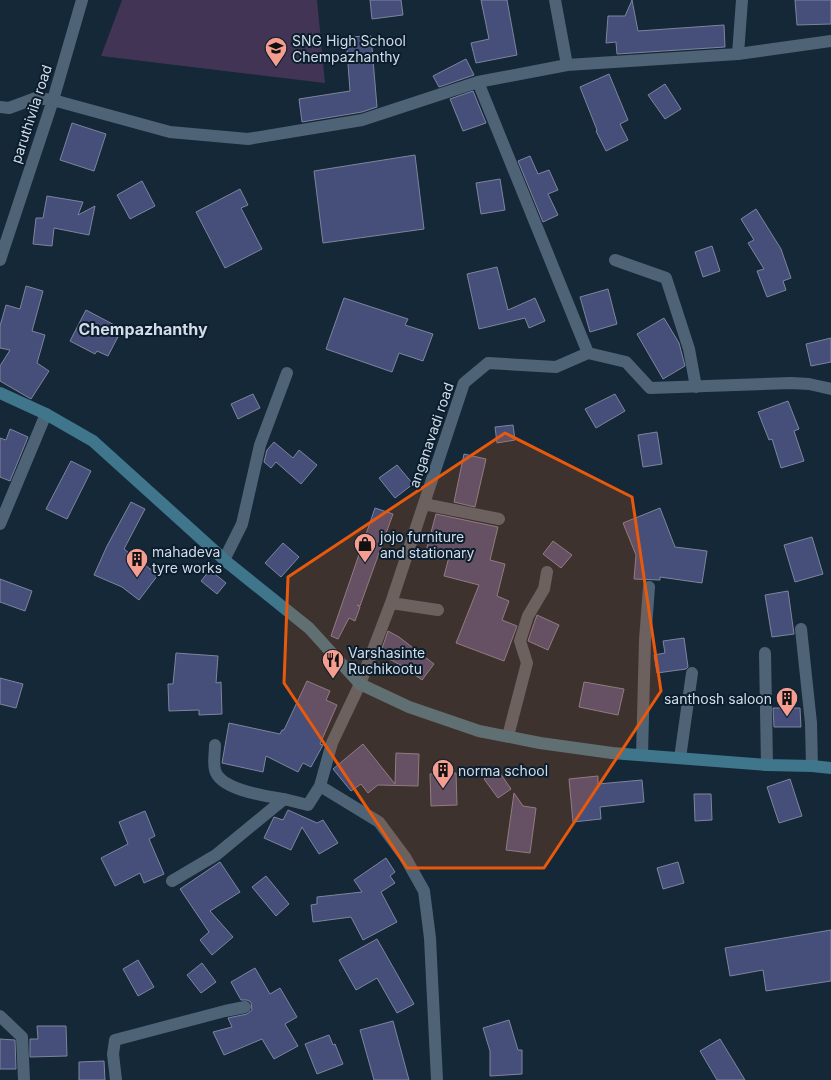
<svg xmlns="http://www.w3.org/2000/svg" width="831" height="1080" font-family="Inter,sans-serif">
<rect width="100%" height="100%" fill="#152838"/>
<path fill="#423454" d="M122 0H317L325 83 101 56Z"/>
<path fill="#464e7a" stroke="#7e849e" d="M370 0H401L403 15 372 19Z
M481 0H507L517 55 476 63 471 43 489 39Z
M632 0 638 31 724 25 725 47 617 54 616 42 606 43 608 16H625Z
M795 0H831V24L797 25Z
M371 36 377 107 362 112 302 122 299 99 350 91 346 37Z
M466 59 474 75 439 87 433 76Z
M609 74 628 120 620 124 628 140 606 151 596 131 597 130 580 87Z
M665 84 681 109 665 119 648 95Z
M473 91 486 123 463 131 450 99Z
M72 123 106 134 94 171 60 160Z
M415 155 424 229 323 243 314 171Z
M530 156 538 174 549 170 558 190 548 194 558 215 543 222 518 161Z
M500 179 505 210 481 214 476 183Z
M142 181 155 206 130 219 117 195Z
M240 189 248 205 241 208 262 249 225 268 196 212Z
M47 196 83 202 78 215 95 206 89 235 54 228 52 246 33 244 36 218H43Z
M756 209 781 249 791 278 783 281 786 290 767 297 757 271 764 269 748 243 754 240 741 219Z
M712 246 720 271 703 277 695 252Z
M497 267 508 310 535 298 545 321 529 328 525 318 479 329 467 274Z
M26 286 43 291 32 331 45 335 37 363 49 371 31 399 0 381V366L10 350 0 348V326L6 305 20 309Z
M608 289 617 324 590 332 580 297Z
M344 298 408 319 405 325 433 334 423 361 399 353 392 372 326 349Z
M86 310 122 329 108 356 97 351 95 354 70 341Z
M664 318 679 343 685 366 663 379 637 334Z
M831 338V362L811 366 806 344Z
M253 394 260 408 238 419 231 404Z
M615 394 625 411 596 428 585 409Z
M788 401 799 429 794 431 804 461 781 468 772 439 769 440 758 412Z
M513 425 515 440 497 443 495 427Z
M10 429 28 437 10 481 0 477V438L6 440Z
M657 432 662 464 643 467 638 435Z
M274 442 293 458 299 450 317 465 301 484 276 462 271 468 264 462 267 450Z
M464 454 486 459 475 507 454 502Z
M71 461 91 471 67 519 46 509Z
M397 465 413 484 395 498 379 478Z
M131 502 145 509 124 549 158 575 139 600 122 587 94 575 107 546Z
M375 508 393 514 360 606 357 605 360 607 355 621 349 618 338 639 331 636Z
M660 508 675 547 707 551 702 583 660 577V580L634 579 636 555 623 523Z
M436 514 498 527 490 560 505 564 497 596 509 601 502 620 517 626 504 661 456 643 479 585 444 576 449 557 426 551Z
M812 537 823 574 795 582 784 545Z
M553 541 572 555 561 568 543 554Z
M283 543 299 557 281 577 265 563Z
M210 570 226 583 217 594 201 581Z
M0 579 32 591 25 611 0 602Z
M788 591 794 634 772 637 765 595Z
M537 615 559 625 548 650 528 641Z
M388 631 399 637 434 664 422 680 404 667 380 654Z
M684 638 688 667 686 669 657 673 654 655 665 653 663 641Z
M176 653 218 656 216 683 221 682 222 714 199 715V710L169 711 168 684H173Z
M0 678 23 684 16 708 0 704Z
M307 681 330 691 326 700 337 705 320 744 323 745 311 767 303 763 298 772 266 756 263 772 222 763 229 723 280 734 282 730H284Z
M584 682 624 689 618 715 579 707Z
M773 708H800L801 727H774Z
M363 744 395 784 396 753 419 754 418 786 378 785 368 793 361 784 351 791 333 769Z
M498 770 511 789 498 798 484 779Z
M456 773 457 805 431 806 430 774Z
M598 776V784L642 780 644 802 600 807 601 819 573 822 569 779Z
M790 779 802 816 779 823 767 787Z
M514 793 523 806 536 808 530 853 506 850Z
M694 794H711L712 820 695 821Z
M288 810 317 823 323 820 338 843 319 854 302 827 291 850 264 838 274 817 283 820Z
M145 811 155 836 149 839 164 874 144 883 140 873 115 886 101 858 128 844 119 822Z
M386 858 395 872 390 876 395 883 381 892 397 922 363 940 351 917 313 922 311 905 317 904V897L362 892 354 880Z
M220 862 240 892 210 911 233 937 212 955 200 940 209 932 180 889Z
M678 862 684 883 663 889 657 868Z
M266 876 289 904 276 916 252 887Z
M831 930V981L766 991 763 970 730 976 725 948Z
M377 939 414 1004 397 1013 377 978 356 990 339 960Z
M138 960 154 987 138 996 123 969Z
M202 963 216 982 201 993 187 975Z
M255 968 270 994 280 988 297 1017 285 1024 298 1046 274 1059 262 1039 224 1055 213 1032 232 1027 228 1018 247 1014 252 1010 251 1002 247 1000H241L231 982Z
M509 1020 518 1050H522V1074L490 1076V1051L483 1028Z
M393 1021 409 1080H374L360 1030Z
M37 1026H66L67 1056 30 1057V1039H38Z
M329 1035 333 1045 335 1044 343 1064 317 1074 305 1044Z
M0 1039 15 1040 16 1069H0Z
M720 1039 745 1080H717L700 1051Z
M104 1061 105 1080H79V1062Z"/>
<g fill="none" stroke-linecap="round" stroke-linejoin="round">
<path stroke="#4f6376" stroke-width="12" d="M555 0 567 65
M738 54 831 41
M478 82 588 353
M0 107 9 108 36 98 53 100 170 132 248 139 362 120 478 82 567 65 738 54 742 0
M0 260 53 100 82 0
M615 260 666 278 689 349 696 387
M424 504 499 519
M0 524 46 414
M224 560 242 524 260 445 287 373
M391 603 438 610
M801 629 811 723 812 766
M765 653 767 765
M508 736 527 663 520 641 528 616 544 589 547 572
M215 745C215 753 213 763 215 770 220 790 266 796 284 799
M642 755 645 640 649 587
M680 758 692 673
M172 881 216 855 284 799 308 805 320 786
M0 1016 22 1037 24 1080
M116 1080 113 1054 115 1040 225 1011 245 1007
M437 1080 430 938 424 891 405 857 379 822 320 786 332 743 360 684 391 603 464 383 488 363 556 367 588 353 626 362 650 388 791 383 809 384 831 389"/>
<path stroke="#3f768c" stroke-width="12" d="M0 393 46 414 93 441 228 563 309 628 360 684 409 707 479 731 540 743 612 753 767 765 812 766 831 768"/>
</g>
<path fill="#e8590c" fill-opacity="0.2" stroke="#e8590c" stroke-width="3" stroke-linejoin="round" d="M505 433 632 497 661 691 544 868H407L284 683 288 577Z"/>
<defs>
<g id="school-pin" transform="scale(1.15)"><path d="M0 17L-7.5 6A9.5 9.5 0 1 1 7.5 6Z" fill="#f59d8f" stroke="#0c1e2e"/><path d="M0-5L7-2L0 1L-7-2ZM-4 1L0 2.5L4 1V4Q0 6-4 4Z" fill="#111"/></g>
<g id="shop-pin" transform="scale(1.15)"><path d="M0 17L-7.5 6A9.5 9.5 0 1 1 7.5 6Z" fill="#f59d8f" stroke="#0c1e2e"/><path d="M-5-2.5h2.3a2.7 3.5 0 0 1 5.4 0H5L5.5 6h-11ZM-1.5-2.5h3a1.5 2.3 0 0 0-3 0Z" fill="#111"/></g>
<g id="building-pin" transform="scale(1.15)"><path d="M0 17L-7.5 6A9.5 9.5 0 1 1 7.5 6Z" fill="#f59d8f" stroke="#0c1e2e"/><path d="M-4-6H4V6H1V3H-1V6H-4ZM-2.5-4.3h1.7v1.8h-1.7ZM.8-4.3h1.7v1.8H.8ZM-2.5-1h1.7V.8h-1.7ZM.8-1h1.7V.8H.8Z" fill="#111"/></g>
<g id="restaurant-pin" transform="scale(1.15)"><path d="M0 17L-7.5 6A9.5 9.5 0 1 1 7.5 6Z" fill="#f59d8f" stroke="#0c1e2e"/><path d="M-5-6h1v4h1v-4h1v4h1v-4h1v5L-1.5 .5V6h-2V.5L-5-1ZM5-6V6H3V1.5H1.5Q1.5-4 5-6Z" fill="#111"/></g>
</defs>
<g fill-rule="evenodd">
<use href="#school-pin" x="276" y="48"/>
<use href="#shop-pin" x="365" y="544"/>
<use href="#building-pin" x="137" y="559"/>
<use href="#restaurant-pin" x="333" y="660"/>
<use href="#building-pin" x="787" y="698"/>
<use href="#building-pin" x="443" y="770"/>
</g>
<g text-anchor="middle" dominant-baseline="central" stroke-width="4" stroke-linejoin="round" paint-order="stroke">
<g font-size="14" fill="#d2dde8" stroke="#0c1e2e" text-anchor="start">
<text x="292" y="40">SNG High School<tspan x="292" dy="16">Chempazhanthy</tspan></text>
<text x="380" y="536">jojo furniture<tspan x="380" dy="16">and stationary</tspan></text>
<text x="152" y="551">mahadeva<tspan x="152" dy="16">tyre works</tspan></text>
<text x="348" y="652">Varshasinte<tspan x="348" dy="16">Ruchikootu</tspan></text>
<text x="772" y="698" text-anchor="end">santhosh saloon</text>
<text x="458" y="770">norma school</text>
</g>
<g font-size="14" fill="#d2dde8" stroke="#0c1e2e">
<text transform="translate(31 114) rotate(-72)">paruthivila road</text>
<text transform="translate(431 435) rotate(-71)">anganavadi road</text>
</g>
<g font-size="16" font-weight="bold" fill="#d2dde8" stroke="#0c1e2e">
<text x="143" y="329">Chempazhanthy</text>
</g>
</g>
</svg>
